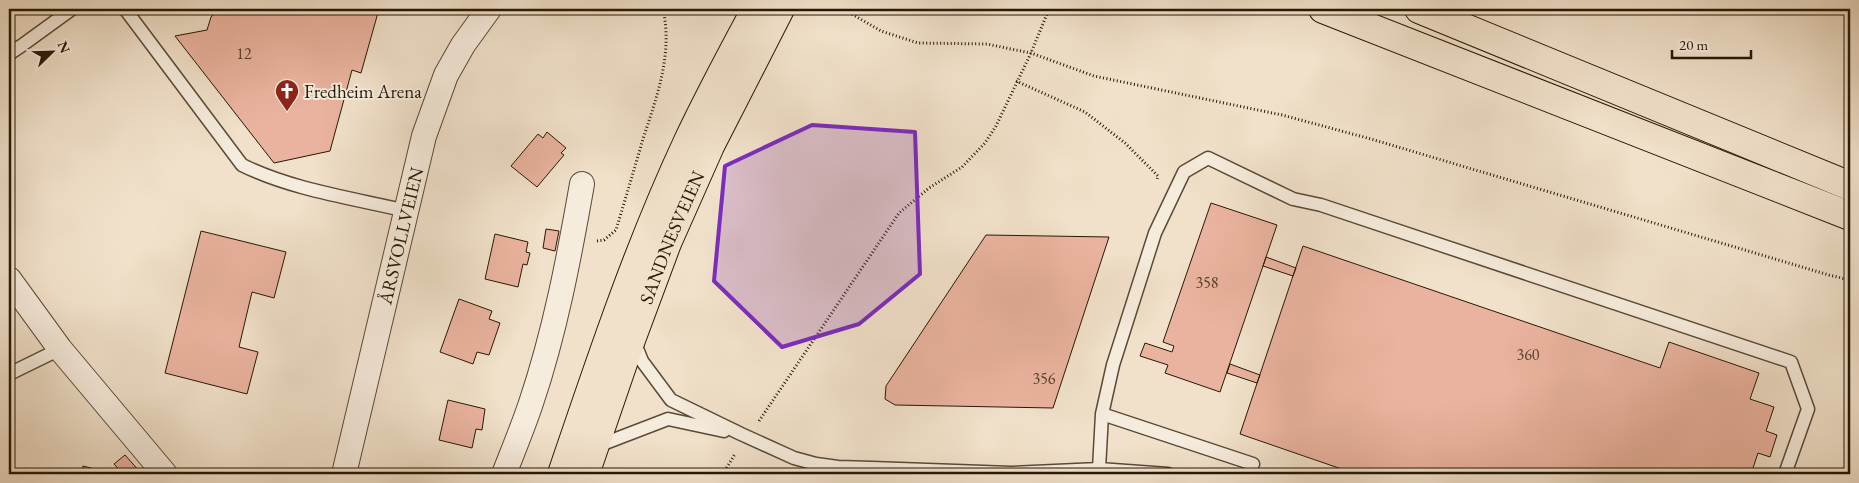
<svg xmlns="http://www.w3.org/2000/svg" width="1859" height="483" font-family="'EB Garamond',serif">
<rect width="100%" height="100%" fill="#f1e1ca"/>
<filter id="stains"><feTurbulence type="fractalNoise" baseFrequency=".004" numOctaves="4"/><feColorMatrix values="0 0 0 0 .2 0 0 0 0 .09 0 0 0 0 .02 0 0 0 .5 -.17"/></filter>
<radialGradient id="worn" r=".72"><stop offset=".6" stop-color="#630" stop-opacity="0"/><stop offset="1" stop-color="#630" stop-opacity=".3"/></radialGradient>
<path fill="#eab39f" stroke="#271805" d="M218 9H286L287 14 313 9H379L361 73 352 70 330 151 274 163 175 36 207 30 211 17Z
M547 132 566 148 561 153 564 155 537 187 511 166 538 134 543 138Z
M1211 203 1277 225 1220 392 1165 373 1168 365 1140 356 1145 343 1172 352 1174 346 1163 342Z
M546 229 559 231 555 251 543 248Z
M201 231 286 252 274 298 252 292 239 347 258 352 247 394 165 373Z
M495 234 528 242 526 252 530 253 527 265 523 264 518 287 485 279Z
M986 235 1109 237 1053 408 895 405 885 399 886 386Z
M1303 246 1660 368 1669 342 1759 373 1750 399 1774 407 1766 431 1777 435 1770 457 1758 453 1751 474H1356L1240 434Z
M1266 257 1296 268 1293 276 1263 266Z
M459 299 492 311 489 319 500 323 489 355 477 352 473 364 440 352Z
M1230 364 1260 375 1257 383 1227 373Z
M448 400 485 409 482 430 476 429 472 448 439 440Z
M125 455 141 473 139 474H123L114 464Z
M83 466 114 474H81Z
M26 468 29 474H12Z"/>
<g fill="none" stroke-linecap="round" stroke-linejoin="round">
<g stroke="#5a4a36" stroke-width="15">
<path id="lane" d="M125 9 242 165C293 190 352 198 407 211
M9 54 21 46 72 9
M634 341 642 361 671 400 741 434 794 458 816 464 838 467 872 468 1011 473 1099 469 1102 414 1113 365 1155 233 1184 172 1208 158 1293 199 1321 205 1791 362 1808 409 1785 474
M9 374 60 349
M1102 414 1253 464
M595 447 668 419 724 431
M1099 469 1168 474"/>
</g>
<g stroke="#5a4a36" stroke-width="26">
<g id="street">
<path d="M9 279 60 349 165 474"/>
<path id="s1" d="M344 474 424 136 446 75 463 45 489 9"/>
<path d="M504 474C513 451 523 427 531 403 555 332 569 258 582 184"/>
</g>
</g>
<g stroke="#271805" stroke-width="30">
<g id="highway">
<path d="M1323 9 1850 216"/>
<path d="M1419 9 1850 186"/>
<path d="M562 474C600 362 638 248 688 141 709 96 733 52 756 9"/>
<path id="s2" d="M585 474 632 337 667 243 710 146 780 9"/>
</g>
</g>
<path stroke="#271805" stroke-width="3" stroke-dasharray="1 2.5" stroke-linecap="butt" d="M843 9 881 31 918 43 987 44 1006 48 1031 53 1094 76 1282 115 1371 139 1829 275 1850 280
M9 19 18 9
M1016 81 1085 112 1125 143 1158 176 1157 180
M597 241 604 240 616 230C625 200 634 170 643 139 657 96 673 54 663 9
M759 421 899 213 929 188 962 167 985 143 996 126 1031 53 1049 9
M723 474 735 454"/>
<use href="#lane" stroke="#f6ecdd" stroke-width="12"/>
<use href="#street" stroke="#f6ecdd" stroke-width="24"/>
<use href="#highway" stroke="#f1e1ca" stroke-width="28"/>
</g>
<path fill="#7b2cbf" fill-opacity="0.2" stroke="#7b2cbf" stroke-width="4" stroke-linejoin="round" d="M812 125 915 132 920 274 859 324 782 347 714 281 725 166Z"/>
<defs>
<g id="church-pin" transform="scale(1.25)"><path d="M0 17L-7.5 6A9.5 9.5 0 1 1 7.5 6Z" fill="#8f2418" stroke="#f6ecdd"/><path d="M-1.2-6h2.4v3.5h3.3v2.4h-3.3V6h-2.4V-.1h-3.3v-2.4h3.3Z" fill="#fff"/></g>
</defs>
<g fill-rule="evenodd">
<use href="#church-pin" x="287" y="91"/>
</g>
<g text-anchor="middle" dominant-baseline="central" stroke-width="4" stroke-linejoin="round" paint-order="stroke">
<g font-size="16" fill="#583f2c">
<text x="244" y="53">12</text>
<text x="1207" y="282">358</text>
<text x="1528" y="354">360</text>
<text x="1044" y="378">356</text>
</g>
<g font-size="19" fill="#271805" stroke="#f6ecdd" text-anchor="start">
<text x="304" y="91">Fredheim Arena</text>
</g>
<g font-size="19" fill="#271805" stroke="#f6ecdd">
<text stroke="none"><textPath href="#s1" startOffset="245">ÅRSVOLLVEIEN</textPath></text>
<text stroke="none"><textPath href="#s2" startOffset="252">SANDNESVEIEN</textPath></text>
</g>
</g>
<rect width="1859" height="483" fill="none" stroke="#f1e1ca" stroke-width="30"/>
<rect x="10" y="10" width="1839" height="463" fill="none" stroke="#271805" stroke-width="2.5"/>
<rect x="15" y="15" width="1829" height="453" fill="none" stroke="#271805"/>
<g transform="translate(52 52) rotate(67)" stroke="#f6ecdd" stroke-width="4" paint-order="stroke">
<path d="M0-4L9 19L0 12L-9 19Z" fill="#271805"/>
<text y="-8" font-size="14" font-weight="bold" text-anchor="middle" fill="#271805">N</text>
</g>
<path d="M1672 50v8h79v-8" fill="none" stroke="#271805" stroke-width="2.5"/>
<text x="1679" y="50" font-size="15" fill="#271805" stroke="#f6ecdd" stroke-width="4" paint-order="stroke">20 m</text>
<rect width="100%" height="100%" filter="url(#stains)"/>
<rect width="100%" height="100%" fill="url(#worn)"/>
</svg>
